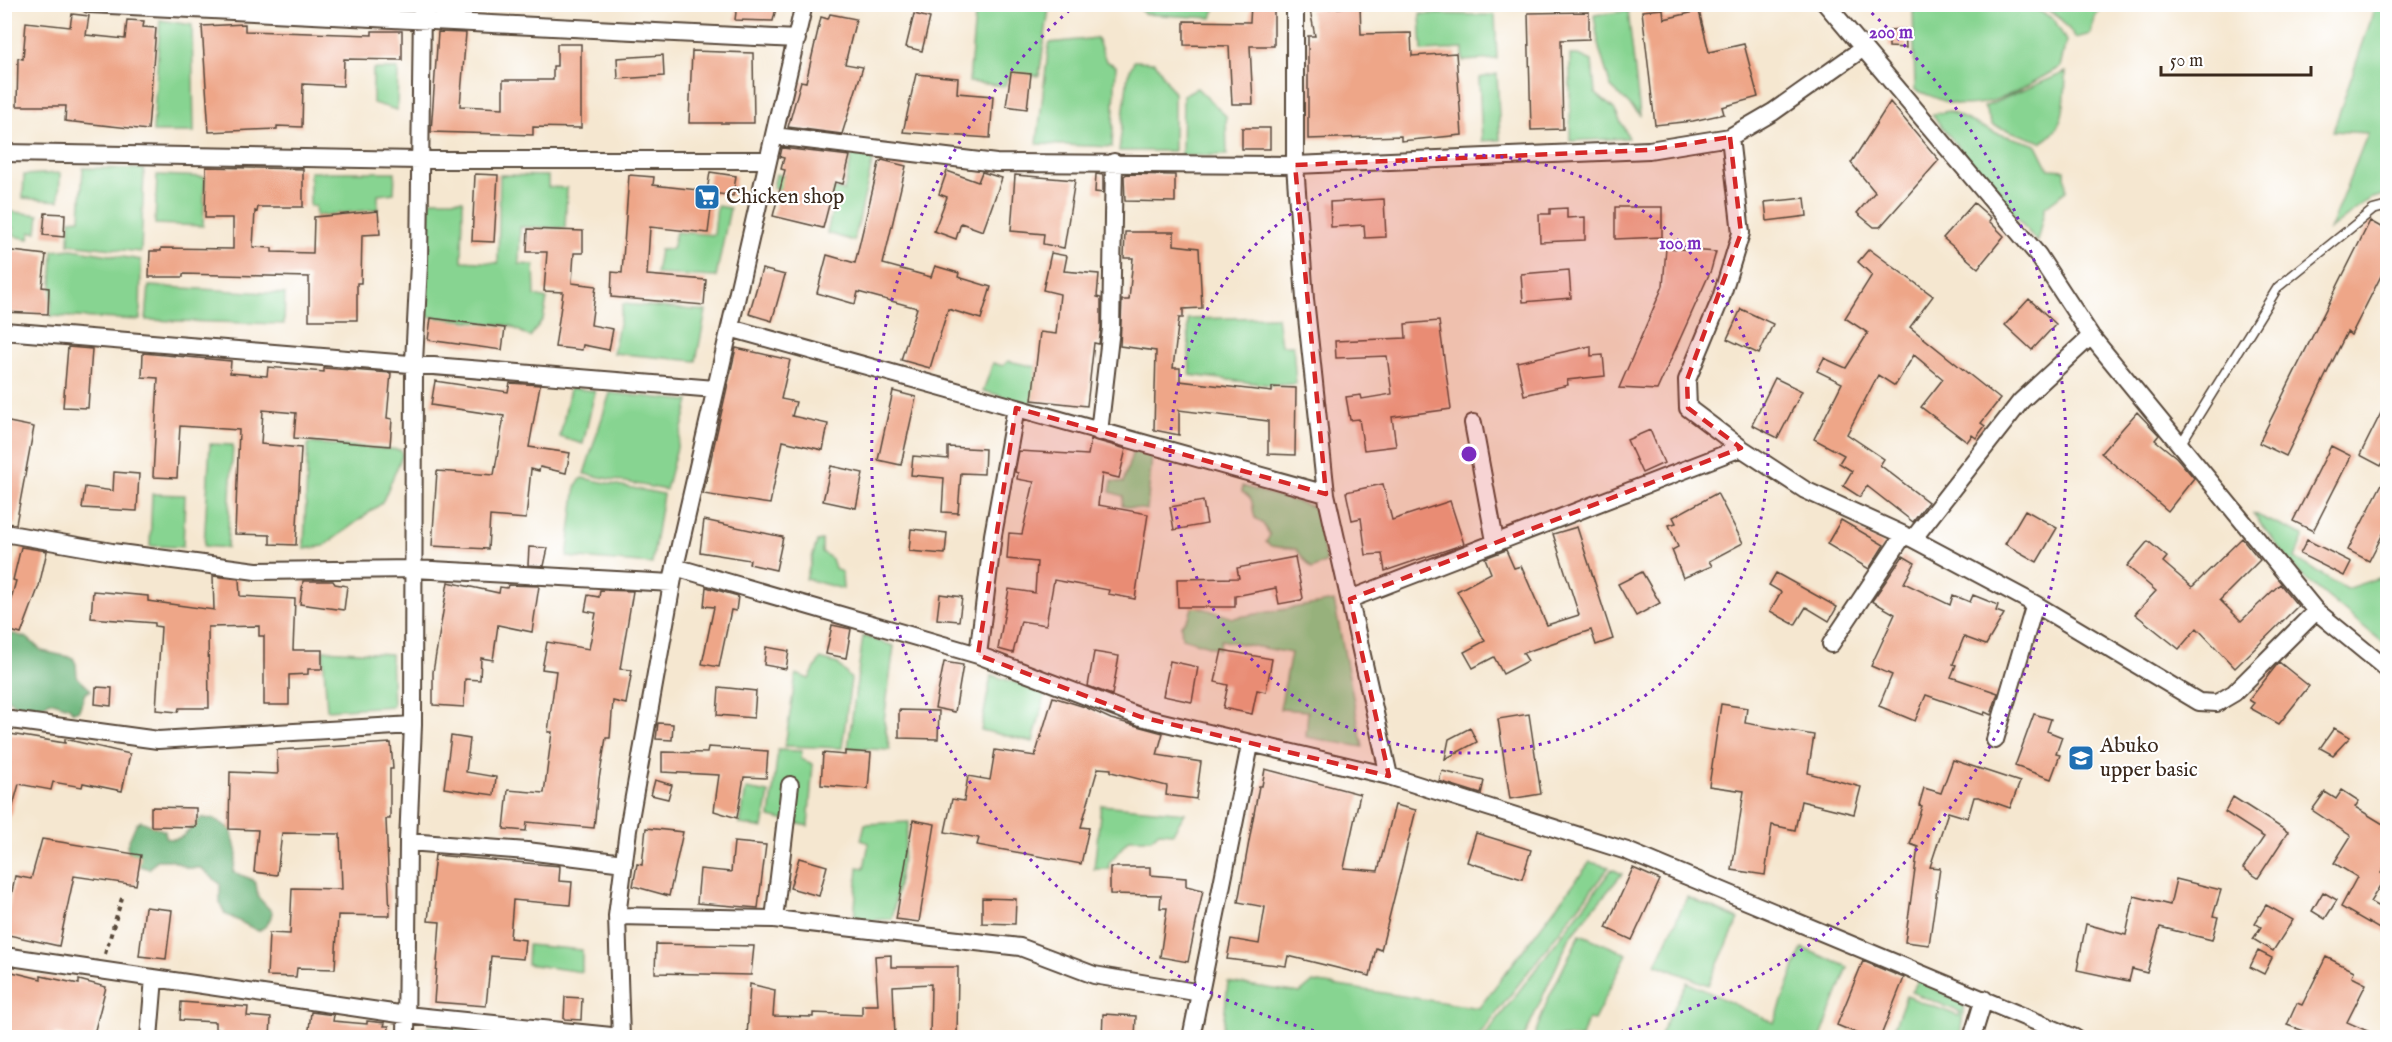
<svg xmlns="http://www.w3.org/2000/svg" width="2392" height="1042" font-family="'IM FELL English',serif">
<rect width="100%" height="100%" fill="#fff"/>
<filter id="ink" filterUnits="userSpaceOnUse"><feTurbulence type="fractalNoise" baseFrequency=".0167" numOctaves="2"/><feDisplacementMap in="SourceGraphic" scale="12" xChannelSelector="R" yChannelSelector="G"/><feConvolveMatrix kernelMatrix="1 2 1 2 8 2 1 2 1" color-interpolation-filters="sRGB"/></filter>
<filter id="wash" filterUnits="userSpaceOnUse"><feTurbulence type="fractalNoise" baseFrequency=".008" numOctaves="4" result="noise"/><feDisplacementMap in="SourceGraphic" scale="24" xChannelSelector="R" yChannelSelector="G"/><feGaussianBlur stdDeviation="1.35" result="paint"/><feColorMatrix in="noise" values="0 0 0 0 0 0 0 0 0 0 0 0 0 0 0 0 0 1.4 0 .05"/><feComposite in="paint" operator="in"/></filter>
<g filter="url(#wash)">
<rect width="100%" height="100%" fill="#f5e7d0"/>
<path fill="#87d491" stroke="#617f58" stroke-width="1.5" d="M1015 4 1049 9 1039 76 1020 74 1007 78 1005 86 969 82 976 5Z
M1122 5H1216L1212 18 1144 14 1139 7Z
M1913 5H2028L2054 19 2066 41 2060 67C2030 84 1992 110 1955 104 1942 102 1928 94 1915 90Z
M2039 5H2104L2094 17 2091 34 2076 38 2058 16Z
M2376 5H2387V194L2370 199 2329 230 2368 133 2333 131Z
M1628 11 1640 115 1611 87 1599 48 1594 15Z
M1420 14 1495 15 1497 59 1463 61V49L1422 51Z
M160 20 192 25 194 132H153Z
M1097 38 1106 61 1116 66 1112 147 1037 144 1049 43Z
M1570 55H1579L1592 61 1595 93 1614 109 1629 138 1570 141Z
M1134 61 1155 62 1174 93V151H1119L1128 75Z
M373 69H398L397 110 373 103Z
M2066 72C2065 97 2067 129 2042 142L1992 125 1984 107Z
M1497 74 1500 140 1482 141 1479 78Z
M1197 88 1226 116 1227 155 1182 156 1183 95Z
M1948 111 1993 132 2037 145 2049 169 2065 170 2066 191 2045 207 2037 242 1932 115Z
M853 151 874 155 854 241 827 233 834 202 773 188 776 174 844 191Z
M83 168 144 169 141 252 69 244 70 220 80 219Z
M310 172H395L394 193 378 195V209L316 216 315 206H310Z
M60 173 59 201 23 198 24 175Z
M157 175 205 177 203 226 155 224Z
M500 175 548 176V187L567 188 565 228 520 227 519 264 534 265 535 296 547 299 543 319 530 337 511 326 425 316 430 200H463L462 261 498 263Z
M717 206 730 208 716 277 656 274 660 250 672 249 676 232 714 235Z
M5 211 39 215 37 232H30L29 239 14 236V228L5 227Z
M72 249 141 260 140 320 51 316 53 251Z
M149 286 285 294 284 324 146 320Z
M623 304 706 311 696 361 613 353Z
M1277 317 1281 345H1293L1296 384 1270 385 1190 375 1188 319Z
M1008 361 1037 367 1032 404 983 391 993 363 1003 366Z
M570 388 595 391 583 444 560 437Z
M610 393 689 401 666 490 584 474Z
M308 443 401 450 402 456 382 503 324 546 304 549Z
M210 444 233 445 227 548 204 546Z
M1133 451 1152 456 1147 510 1122 506 1123 496 1110 492 1112 481 1123 483Z
M582 478 663 494 652 564 567 557 576 485Z
M1242 486 1311 506 1317 511 1326 562 1312 569 1296 549 1271 546 1266 542 1270 535 1263 524 1255 518C1251 507 1256 498 1242 492Z
M152 494 185 495 183 547 150 546Z
M2252 513 2304 536 2295 558 2346 589 2387 575V646L2300 574Z
M822 540V552L832 559 835 568 842 573 843 589 806 579 817 541Z
M1334 601 1363 747 1306 737 1308 711 1280 709 1291 653 1221 640 1219 649 1182 638 1181 625 1189 617 1193 605 1233 618Z
M863 636 894 646 884 721 890 750 848 748Z
M323 650 391 654 393 706 327 710Z
M820 659 838 664 851 679 842 748 785 746 796 674 809 679Z
M991 675 1046 692 1033 742 981 730Z
M778 750 802 751 801 759 813 764 808 826 770 817Z
M746 789 769 793 763 828 740 824Z
M1101 805 1185 813 1173 833 1159 832 1151 839H1129L1109 863V869H1094Z
M909 822 892 919 854 921 858 867 864 868 869 843 861 840 865 824Z
M1590 862 1609 867 1478 1037H1222L1228 982 1300 993 1313 982 1479 1008Z
M1612 869 1622 874 1570 937 1525 1035 1522 1037H1484Z
M1687 897 1739 919 1708 985 1656 964Z
M1580 934 1627 954 1594 1020 1588 1019 1582 1037H1534L1548 999Z
M528 945 582 950V972L527 964Z
M1802 948 1848 967 1821 1037H1661L1660 1034 1687 982 1774 1023Z
M1919 980 1964 1004 1960 1037 1890 1038 1906 996 1959 1016 1960 1012 1911 992Z
M428 1026 535 1037H427Z"/>
<path fill="#6db67b" stroke="#54704c" stroke-width="1.5" d="M14 634 27 638 42 651 73 658 76 664 77 677 91 690 85 693 79 710 73 712 69 707 50 701 41 707 23 711 4 696 5 635Z
M201 818 214 819 231 829 237 854 233 872 251 879 256 884 258 897 272 912C271 921 267 927 258 931L225 914 220 903V884L201 868H188L171 860H157L149 869 131 863 127 845 136 824 141 821 165 831 166 838C184 843 188 829 201 818Z"/>
<g id="blocks">
<path fill="#eea688" d="M737 4H777L773 21 735 20Z
M1251 4H1274V46H1250L1253 104H1232L1229 46 1184 45V21L1250 22Z
M1360 6 1361 34 1411 33 1412 56 1456 53 1462 135 1401 141V136L1308 139V36H1315L1310 10Z
M1663 9 1664 19 1699 11 1709 52 1744 44 1758 97 1722 107 1724 114 1693 121 1655 125 1642 11Z
M1589 12V39L1561 40 1563 129 1531 130 1528 13Z
M72 14 89 16 86 35 125 39 127 20 144 21 143 27 156 28 148 130 65 121 66 106H17L18 58 23 59 26 22 70 27Z
M830 14 856 19 845 64 863 67 842 134 788 127 801 81 806 82 821 17 828 19Z
M914 14 930 18 922 51 906 47Z
M245 24V31L372 35V31H402V60L344 59 343 86 303 84 302 127 277 126V129L209 132 202 26Z
M1905 29 1906 48 1889 47V30Z
M438 32 466 33 460 106 503 108V80H553V66H557V44H581V128L533 127V135L431 132Z
M692 51 753 53 754 123H689Z
M663 55 664 76 618 79 617 58Z
M1011 72 1031 74 1027 109 1006 106Z
M916 74 958 78 957 93 993 96 990 138 903 132Z
M1890 102 1939 160 1880 227H1874L1857 213 1875 192 1851 163Z
M1242 128H1270V149H1242Z
M782 148 850 156 843 184 835 182 823 228 773 216 785 170 781 169 784 158 780 157Z
M882 160 906 166 883 264 931 277 935 266 959 273 958 277 991 287 981 319 948 309 930 368 901 360 917 308 858 292 855 304 817 293 827 255 855 263 879 163Z
M206 167 303 169V207H258L257 212 255 211 253 247 272 248V252L313 253 314 217 378 211 380 234 362 235 361 283H357V320H309V277L183 274V277H149L150 251H161V248L233 249V218H205Z
M947 171 978 182 982 172 1002 178 983 231 961 223 956 239 934 231 947 197 939 194Z
M710 172 736 176 733 196 713 193 708 233 650 227 647 275 706 280 704 305 611 297 612 272 622 273 629 175 654 177 653 185 707 191Z
M475 174 498 175 494 242 472 241Z
M1096 174 1103 175V193L1095 192Z
M1127 174 1175 175V202L1125 201 1124 176Z
M1015 175 1075 180 1064 248 1043 244 1044 234 1011 231Z
M1805 198 1807 216 1767 221 1765 202Z
M1384 199 1386 237 1365 238 1364 225 1331 227 1330 202Z
M1974 203 1991 218 1989 221 2004 236 1978 268 1943 238Z
M1615 207H1662V237L1615 239Z
M1567 208V218L1585 217V240L1540 242 1539 214H1550V209Z
M45 213 65 214 64 237 43 235Z
M2370 221 2388 231V262L2351 335 2347 332 2286 456 2259 443Z
M528 229 583 231V253H574L572 283 596 286 591 325 613 329 609 350 583 345 582 350 555 347 563 292 544 291 547 252H527Z
M1125 232H1174V245L1199 248 1202 308 1183 309V318H1179L1173 368H1180V381L1272 392V387L1296 388 1295 455 1268 454V421L1179 410V435L1154 430 1156 351 1120 346 1122 300H1129L1133 258H1124Z
M1666 248 1716 252 1711 270 1657 390 1619 388 1663 286Z
M1869 249 1933 296 1910 327 2000 399 1981 423 1985 426 1976 438 1972 435 1967 442 1921 407 1943 379 1914 355 1895 386 1878 375 1847 434 1884 459 1880 465 1928 502 1913 522 1867 486 1860 497 1843 486 1852 471 1839 463 1844 455 1814 439 1842 383 1817 371 1824 358 1846 368 1868 333 1845 318 1872 275 1858 262Z
M4 250 46 255 42 287 49 288 48 314 4 312Z
M1051 253 1067 256 1064 271 1099 274 1097 297 1101 298V328L1099 344 1094 343 1087 406 1032 400 1040 332 1056 334 1060 294 1043 290Z
M762 269 785 275 772 321 749 314Z
M1569 270 1571 298 1523 302 1521 274Z
M2029 299 2056 324 2032 350 2005 325Z
M1741 309 1773 324 1759 354 1727 339Z
M431 318 505 328 502 350 428 340Z
M1439 321 1451 409 1392 417 1396 446 1364 450 1359 419 1350 420 1346 397 1361 395 1362 399 1392 394 1387 356 1336 358 1335 341 1406 338 1405 324Z
M1591 346V356L1603 355 1605 376 1567 380 1568 385 1524 395 1517 362Z
M68 347 92 349 88 408 63 407Z
M736 348 790 360 781 399 796 402 792 416 828 424 823 450 783 441 770 504 703 494Z
M143 353 231 361 230 373 267 376 268 367 324 372V368L391 373 387 418 392 419 390 446 294 438 296 413 263 410 261 444 301 448 296 545 270 544V535L235 534 239 430 180 426 177 478 153 477 158 378 142 377Z
M1775 378 1802 391 1778 438 1752 425Z
M435 381 508 392 510 383 540 385 529 447 570 453 566 473 540 467 539 471 531 469 526 519 490 516 488 549 432 546 437 471 494 475 504 416 431 405Z
M893 391 916 397 901 465 878 460Z
M2388 399V454L2381 466 2360 455Z
M2137 412 2159 435 2155 440 2176 457 2194 478 2168 511 2101 453Z
M4 421 34 427 16 524 4 523Z
M1650 430 1664 463 1642 473 1627 440Z
M1091 439 1126 449 1119 478 1102 474 1098 505 1148 514 1135 599 1108 594 1109 590 1054 580 1046 625 1021 621 1013 653 998 649 1009 589 1035 593 1037 562 1007 559 1009 533 1022 534 1034 482 1017 479 1018 473 1015 472 1019 451 1088 455Z
M2331 446 2351 456 2313 531 2293 521Z
M948 447 985 449 984 474 961 473 958 513 942 512 944 478 911 475 913 456 948 459Z
M831 466 863 473 856 508 823 501Z
M114 472 139 474 137 511 82 508 85 487 113 491Z
M2388 472V524L2369 561 2348 550Z
M1383 484 1392 520 1450 501 1464 544 1385 571 1382 554 1366 555 1361 518 1352 520 1346 492Z
M1717 493 1743 543 1709 561 1712 566 1683 578 1672 550 1678 547 1669 525 1676 523 1673 517Z
M1203 501 1207 524 1174 530 1170 507Z
M2025 510 2057 528 2037 562 2005 544Z
M704 520 783 537 776 570 749 564 750 560 700 552Z
M1841 520 1884 545 1869 569 1827 544Z
M1577 527 1613 639 1596 645 1591 630 1523 653 1528 661 1503 674 1494 657 1473 668 1464 652 1485 641 1457 591 1491 573 1485 558 1506 550 1514 568 1521 566 1547 625 1579 615 1553 534Z
M911 529 947 533 945 554 909 551Z
M2242 538 2260 560 2220 600 2241 621 2280 584 2298 606 2235 668 2197 628 2179 649 2135 614 2156 591 2127 566 2148 541 2167 557 2163 562 2192 587Z
M2307 540 2351 562 2344 576 2300 554Z
M21 547 47 551 39 586 21 634 4 629V624L16 581 13 580Z
M529 547 548 548 544 566 528 565Z
M1903 556 1915 563 1904 583 1950 605 1953 595 1970 602 1973 595 1998 605 1996 611 2004 614 1986 645 1964 637 1953 664 1956 665 1951 677 1998 693 1991 715 1985 712 1984 715 1926 695 1915 721 1879 706 1892 675 1871 666 1895 614 1872 601Z
M1295 557 1303 598 1301 600 1279 604 1276 588 1235 596V607H1178L1177 579 1239 578 1237 568Z
M1642 572 1660 603 1636 616 1618 584Z
M1776 573 1837 607 1829 621 1806 607 1795 625 1770 611 1781 592 1769 585Z
M213 576 239 579 240 596 295 599 293 650H322V669H308V674L289 675V705H264V636H259V626L208 627 209 708H179L178 712 156 710 161 627 155 626V623L91 618 93 591 148 596V601L214 610Z
M303 581H333L335 584 347 586 344 610 300 604Z
M448 582 499 593 500 587 507 588 508 585 539 586 532 632 498 625 493 660 481 658 480 680 465 679 464 707 433 705V672Z
M706 587 738 596 736 611 731 610 719 667 702 664 714 607 704 606Z
M600 590 633 591 620 669 632 670 626 704 613 701 610 738H606L599 779 594 828 527 822 526 831 504 829 508 790 544 793 552 732H548L556 671 542 669 547 642 589 649 596 613 585 611 588 595 599 597Z
M940 594 962 597 959 621 937 619Z
M832 625 851 629 846 658 826 654Z
M766 647 789 651 786 669 764 665Z
M1222 650 1272 659 1266 692 1257 690 1252 714 1223 708 1228 685 1215 682Z
M1094 652 1119 656 1112 695 1088 686Z
M1170 661 1198 667 1192 702 1163 696Z
M944 662 963 665 955 712 935 708Z
M2279 662 2309 686 2279 724 2250 708 2254 703 2249 700Z
M96 687 112 688 111 706 95 704Z
M719 687 756 691 754 718 717 715Z
M1053 697 1085 707 1111 719 1163 733 1157 755 1201 762 1196 799 1166 795 1167 786 1111 772V769L1098 768 1081 827 1089 828 1081 864 977 845 979 838 945 832 952 799 964 801 968 776 990 780 995 750 1035 756Z
M1721 704 1747 708 1745 723 1814 735 1808 773 1861 787 1854 814 1801 801 1795 830 1772 825 1765 875 1732 870 1744 791 1709 786Z
M899 710 939 711 938 739 899 738Z
M1529 714 1541 794 1510 799 1498 719Z
M2034 714 2051 719 2047 731 2062 737 2056 754 2060 755 2051 779 2015 766Z
M658 723 673 724 672 740 656 739Z
M1470 728 1477 742 1445 759 1449 739Z
M2334 728 2350 737 2333 755 2320 748Z
M4 733 65 743V739L130 754 122 791 83 783 82 787 53 782 51 790 19 784 9 820H4Z
M451 736 470 739 466 772 496 777 494 795 444 788Z
M391 743 393 769H390V819H386L390 916 338 915 335 969 297 968 296 977 267 976 269 933 290 934 292 888 342 889 340 834 282 833 277 875 254 872 258 830 229 829 230 772 278 774 277 750Z
M708 747 768 751 766 778 744 777 737 818 714 811 719 775 662 772V752L707 753Z
M845 751 871 753 868 789 821 785 823 753 845 755Z
M1953 760 2020 782 2010 808 1979 797H1974L1968 818 1948 812 1930 867 1940 868 1929 945 1905 942 1918 847 1910 844 1922 806 1919 805 1924 788 1941 793Z
M1265 769 1360 794 1344 868 1378 871 1395 805 1416 810 1381 950 1376 948 1370 976 1288 956 1286 966 1227 959 1231 939 1259 944 1265 907 1238 902 1259 786H1262Z
M1442 771 1484 781 1481 794 1439 781Z
M655 780 672 785 668 799 651 795Z
M2342 790 2359 801 2355 807 2388 827V863L2381 873 2386 876 2370 902 2388 912V934L2341 907 2357 877 2334 863 2351 836 2312 810 2325 792 2336 799Z
M2233 797 2288 832 2258 878 2243 868 2264 837 2225 812Z
M151 807 196 808V827L151 826Z
M913 820 935 824 919 922 896 919Z
M646 828 683 832 669 896 633 886 637 864 642 865Z
M1476 833 1531 850 1522 879 1467 862Z
M42 839 141 855 136 885 74 876 59 946 4 934 15 876 31 879Z
M734 842 766 845 758 908 697 903 700 869 731 872Z
M435 855 560 866 559 881 572 882 570 905 513 900 510 938 525 940 523 959 491 956 486 1006 434 1002 440 922 428 921Z
M799 858 827 866 819 896 790 888Z
M1110 867H1150V875L1186 878V886L1203 890 1188 962 1160 957 1167 908H1160L1161 895 1110 894Z
M1633 868 1660 880 1632 940 1606 928Z
M2176 879 2221 890 2213 916 2218 917 2212 940 2160 927 2147 973 2132 969 2129 981 2077 970 2086 924 2126 935 2134 896 2170 905Z
M2323 892 2337 900 2325 919 2312 911Z
M982 898 1016 899 1015 924 982 923Z
M2266 905 2293 920 2273 951 2253 939 2261 927 2255 923Z
M145 907 172 910 166 959 139 956Z
M656 944 754 946 751 975 655 973Z
M2258 951 2272 958 2264 974 2250 967Z
M891 955V967H958L957 1038H930L931 984 893 986 895 1038H747L750 984 775 990 773 1016 813 1017V1013L862 1015V1005H878L875 956Z
M2326 957 2354 971 2352 977 2366 984 2347 1022 2383 1038H2324L2287 1025 2297 1003 2302 1005Z
M1863 961 1904 978 1880 1038H1868L1837 1025Z
M4 970 41 979V976L79 984V980L106 987 93 1038H71L55 1033 54 1038H4Z
M565 997 582 998 581 1020 564 1019Z
M181 1002 248 1007 247 1016 271 1018 270 1038H221L222 1030 215 1029V1022L180 1020Z
M311 1012 334 1015 333 1021 367 1024V1021L385 1023 384 1026H389L388 1038H308Z
M1103 1014 1136 1016 1135 1038H1102Z"/>
</g>
</g>
<g filter="url(#ink)">
<use href="#blocks" fill-opacity="0" stroke="#574639" stroke-width="1.5"/>
<g fill="none" stroke-linecap="round" stroke-linejoin="round">
<g stroke="#574639" stroke-width="11">
<path id="lane" d="M2180 445 2278 287 2373 210 2388 206"/>
</g>
<g stroke="#574639" stroke-width="20">
<path id="street" d="M89 4 797 39
M1295 4V165L1305 299 1326 494 1389 776
M1826 4 2038 255 2091 336 2316 611 2388 670
M774 136 996 163 1295 165 1649 150 1730 137 1773 112 1862 49
M4 153 419 160H768
M730 328 1326 494
M4 331 715 389
M1473 423 1495 541
M1099 432 1111 329 1114 162
M1741 448 1805 490 1913 539 2035 604 2199 702 2217 703 2234 693 2316 611
M4 533 112 552 256 571 414 569 672 583
M1913 539 2021 401 2091 336
M675 567 978 655 1141 717 1389 776 1627 851 2075 1038
M1350 599 1741 448 1688 408 1687 380 1721 298 1741 233 1730 137
M1831 644 1903 536
M978 655 993 535 1016 408
M4 719 158 740 413 725
M1995 740 2035 604
M408 842 527 851 624 863
M617 916 774 919 1020 947 1094 975 1201 993
M774 919 790 785
M4 956 406 1015 621 1037
M149 1038 154 978
M406 1038 408 842 413 725 414 362 419 264 422 4
M621 1038 617 916 628 830 675 567 804 4
M1191 1038 1250 745
M1972 1038 1984 999"/>
</g>
<path stroke="#574639" stroke-width="4" stroke-dasharray="4.5 4.5" stroke-linecap="butt" d="M105 954 122 898"/>
<use href="#lane" stroke="#fff" stroke-width="8"/>
<use href="#street" stroke="#fff" stroke-width="16"/>
</g>
</g>
<path fill="#d62828" fill-opacity="0.2" stroke="#d62828" stroke-width="4.5" stroke-dasharray="12 8" stroke-linejoin="round" d="M1730 137 1741 233 1687 380 1688 408 1741 448 1350 599 1389 776 1141 717 978 655 1016 408 1326 494 1295 165 1649 150Z"/>
<g fill="none" stroke="#7b2cbf" stroke-width="3" stroke-dasharray="3 6">
<circle cx="1469" cy="454" r="299"/>
<path d="M1340 1037A597 597 0 0 1 1073 7M1865 7A597 597 0 0 1 1598 1037"/>
</g>
<defs>
<g id="supermarket-square" transform="scale(1.35)"><rect x="-9" y="-9" width="18" height="18" rx="4" fill="#1f6fb2" stroke="#fff"/><path d="M-6-5.5h2.5l.6 2H6L4.5 2H-2.5L-4.4-4H-6ZM-1.5 3.2a1.3 1.3 0 1 0 .1 0ZM3 3.2a1.3 1.3 0 1 0 .1 0Z" fill="#fff"/></g>
<g id="school-square" transform="scale(1.35)"><rect x="-9" y="-9" width="18" height="18" rx="4" fill="#1f6fb2" stroke="#fff"/><path d="M0-5L7-2L0 1L-7-2ZM-4 1L0 2.5L4 1V4Q0 6-4 4Z" fill="#fff"/></g>
</defs>
<g fill-rule="evenodd">
<use href="#supermarket-square" x="707" y="197"/>
<use href="#school-square" x="2081" y="758"/>
</g>
<g text-anchor="middle" dominant-baseline="central" stroke-width="4.5" stroke-linejoin="round" paint-order="stroke">
<g font-size="21" fill="#3b2a1e" stroke="#fff" text-anchor="start">
<text x="726" y="197">Chicken shop</text>
<text x="2100" y="746">Abuko<tspan x="2100" dy="24">upper basic</tspan></text>
</g>
</g>
<circle cx="1469" cy="454" r="9" fill="#7b2cbf" stroke="#fff" stroke-width="3"/>
<g font-size="18" text-anchor="middle" font-weight="bold" fill="#7b2cbf" stroke="#fff" stroke-width="4.5" stroke-linejoin="round" paint-order="stroke">
<text x="1891" y="38">200 m</text>
<text x="1680" y="249">100 m</text>
</g>
<rect width="2392" height="1042" fill="none" stroke="#fff" stroke-width="24"/>
<path d="M2161 66v9h150v-9" fill="none" stroke="#3b2a1e" stroke-width="3"/>
<text x="2170" y="66" font-size="18" fill="#3b2a1e" stroke="#ffffff" stroke-width="4.5" paint-order="stroke">50 m</text>
</svg>
